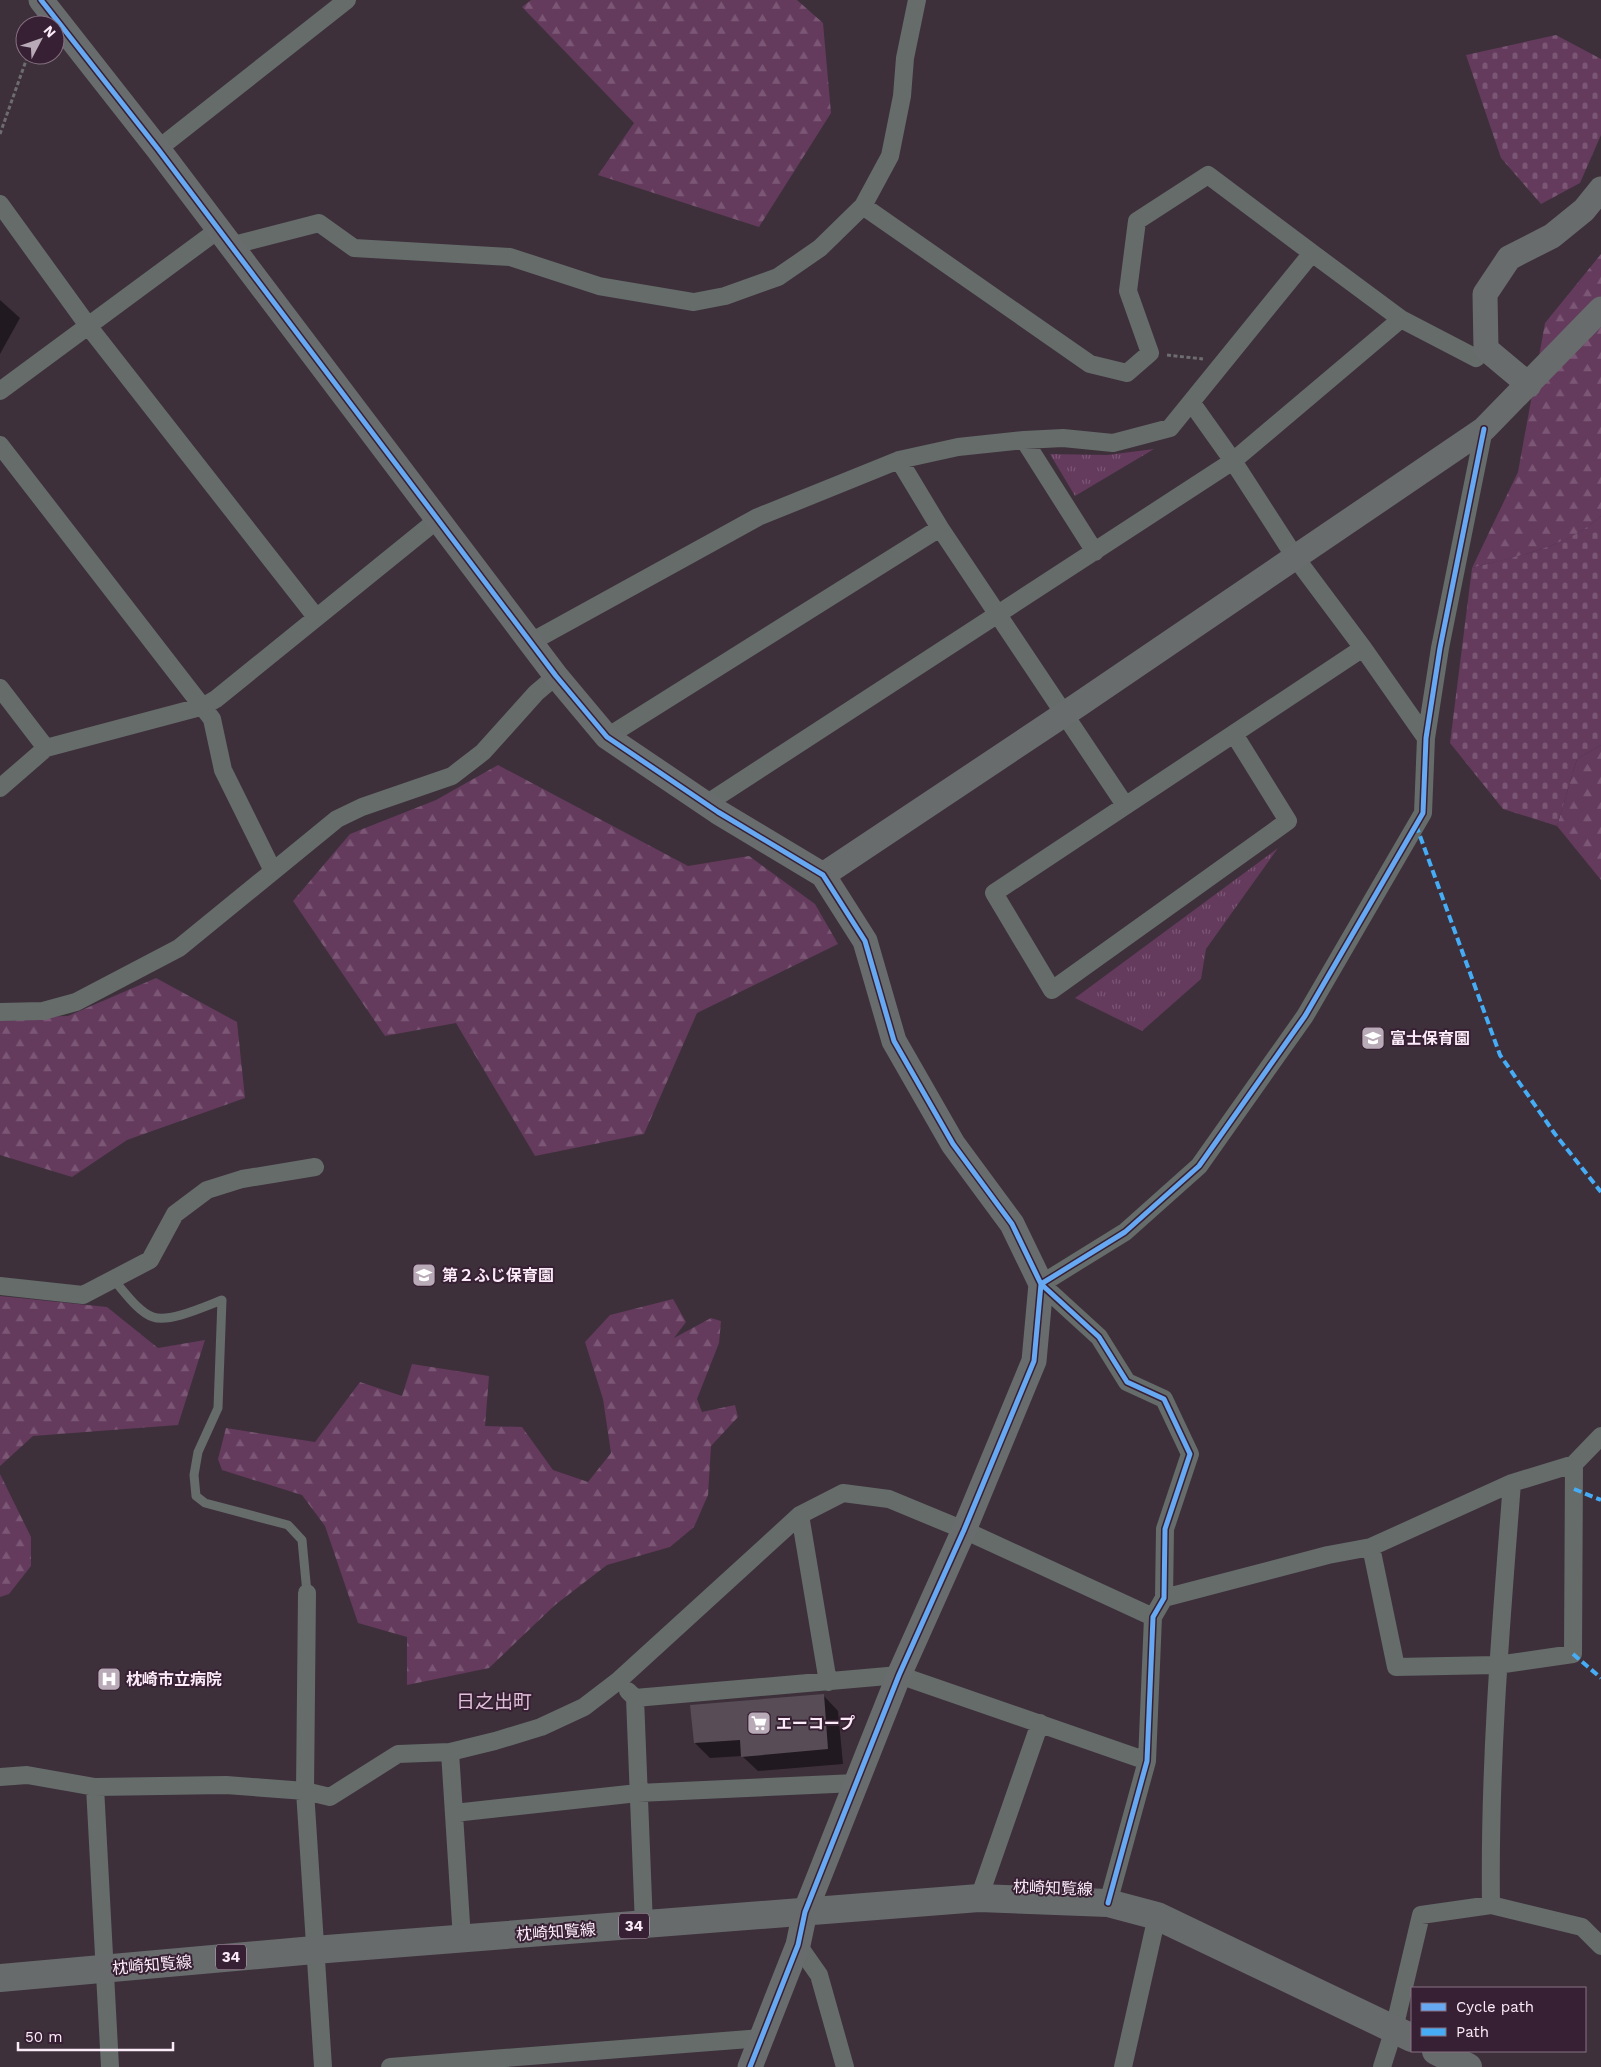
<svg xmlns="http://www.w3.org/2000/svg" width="1601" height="2067" font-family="'Work Sans','Noto Sans JP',sans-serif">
<defs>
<pattern id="forest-firs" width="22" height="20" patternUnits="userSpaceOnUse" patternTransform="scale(1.25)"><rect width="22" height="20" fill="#643a5d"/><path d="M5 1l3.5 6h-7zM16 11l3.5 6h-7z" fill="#7b5775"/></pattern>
<pattern id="cemetery-stones" width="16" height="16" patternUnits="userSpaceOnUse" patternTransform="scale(1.25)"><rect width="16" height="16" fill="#643a5d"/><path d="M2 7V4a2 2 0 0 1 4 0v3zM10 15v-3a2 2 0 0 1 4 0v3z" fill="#7b5775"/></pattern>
<pattern id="park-tufts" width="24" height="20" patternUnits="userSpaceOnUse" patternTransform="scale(1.25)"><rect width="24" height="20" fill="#643a5d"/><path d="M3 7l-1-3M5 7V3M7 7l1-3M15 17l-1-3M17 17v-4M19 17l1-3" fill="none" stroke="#7b5775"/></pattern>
</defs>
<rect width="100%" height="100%" fill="#3d303a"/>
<path fill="url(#forest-firs)" d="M531 0H797L823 23 831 113 759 227 598 175 634 123 522 7Z
M1601 254V516C1567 548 1516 556 1472 568L1518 472 1545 323Z
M1601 745V880L1557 826 1577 759Z
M498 765 688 866 749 856 815 904 838 944 697 1013 644 1134 535 1156 456 1023 385 1036 293 901 350 834 436 800Z
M156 978 237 1022 245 1098 127 1140 72 1177 0 1155V1018L68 1016Z
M0 1296 107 1307 158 1348 205 1340 178 1425 33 1436 0 1466Z
M673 1299 686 1322 674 1338 711 1318 721 1321 719 1343 697 1399 702 1412 735 1405 738 1417 711 1446 708 1495 694 1527 670 1547 607 1565 555 1605 489 1668 407 1685V1637L358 1623 325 1526 302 1495 222 1470 218 1459 226 1428 315 1442 360 1382 402 1396 412 1364 489 1376 485 1426 522 1427 553 1470 588 1482 611 1453 603 1399 585 1342 610 1315Z
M0 1474 31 1537V1566L9 1594 0 1597Z"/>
<path fill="url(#cemetery-stones)" d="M1556 35 1601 59V135L1580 183 1541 204 1501 158 1466 55Z
M1601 516V745L1577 759 1557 826 1503 809 1450 743 1472 568C1516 556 1566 548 1601 516Z"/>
<path fill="url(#park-tufts)" d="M1154 449 1075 496 1050 454 1107 455Z
M1278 848 1206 949 1201 979 1142 1031 1075 998Z"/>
<path fill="#0007" d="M0 300 20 318 0 354Z
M823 1695 838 1711 843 1764 758 1771 742 1756 710 1758 695 1743Z"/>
<path fill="#584c56" d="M824 1694 828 1749 741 1757 740 1740 694 1743 690 1705Z"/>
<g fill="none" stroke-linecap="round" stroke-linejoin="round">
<path stroke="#6d6c6f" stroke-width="3" stroke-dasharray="4 2.5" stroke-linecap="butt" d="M0 134 28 55
M1167 355 1203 359"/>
<path stroke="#656c6a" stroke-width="9" d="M113 1279C124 1291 138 1312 153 1317 169 1323 206 1306 222 1300L218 1408 198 1452 194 1475 196 1496 205 1503 288 1525 302 1540 307 1593"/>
<path stroke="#656c6a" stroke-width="18" d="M158 149 347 0
M0 204 89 327 316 617
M863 206 1090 364 1127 373 1150 353 1128 291 1137 221 1208 175 1312 253
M230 246 319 223 354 248 510 257 599 286 694 302 725 296 778 277 820 248 863 206 890 156 902 96 905 58 917 0
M0 391 218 230
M1191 402 1233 461 1295 557 1363 648 1426 738
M1024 440 1095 552
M0 445 212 719 223 770 273 871
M899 460 940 528 1125 805
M531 642 758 517 899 460 958 447 1024 440 1063 438 1113 443 1170 428 1312 253 1401 319 1476 358 1486 349
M0 688 46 748
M1234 734 1288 821 1052 990 994 893 1363 648
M607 737 940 528
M0 788 46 748 204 706 216 699 437 520
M706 804 1233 461 1401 319
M0 1012 43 1011 76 1002 179 948 337 819 362 807 452 776 483 752 536 693 556 676
M0 1286 83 1295 150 1260 175 1214 207 1190 242 1179 315 1167
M800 1515 828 1682
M1371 1547 1396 1667 1497 1665 1573 1654 1574 1464
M307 1593 305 1791 323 2067
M1164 1598 1328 1555 1371 1547 1512 1483 1574 1464 1601 1436
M628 1691 635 1698 644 1925
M635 1698 899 1675 1147 1761
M450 1752 462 1939
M0 1777 27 1775 95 1787 226 1785 305 1791 330 1797 398 1754 450 1752 495 1741 541 1727 584 1707 618 1681 800 1515 843 1493 889 1499 964 1530 1153 1617
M95 1787 110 2067
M454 1813 638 1793 856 1783
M979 1898 1040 1723
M1108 1903 1147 1761 1153 1617 1164 1598 1165 1529 1190 1454 1164 1399 1127 1382 1099 1337 1041 1284 1125 1232 1199 1166 1305 1016 1423 813 1426 738 1440 648 1484 429
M1491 1905C1489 1764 1501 1623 1512 1483
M798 1945 819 1975 845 2067
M390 2067 762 2038
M1123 2067 1157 1916
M1382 2067 1394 2029 1421 1915 1491 1905 1582 1927 1601 1946"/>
<path stroke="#686c6d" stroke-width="25" d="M41 0 158 149 556 676 607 737 718 812 823 875 865 941 894 1041 953 1144 1012 1224 1041 1284 1034 1361 964 1530 899 1675 805 1912 798 1945 750 2067
M1529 385 1486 349 1485 294 1509 258 1552 236 1584 210 1601 189
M823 875 1078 705 1484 429 1601 309"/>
<path stroke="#676b6c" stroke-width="28" d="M0 1978 314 1950 979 1898 1108 1903 1157 1916 1412 2038
M1436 2051 1468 2067"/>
<path stroke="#46acf6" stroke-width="4" stroke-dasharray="8 4" stroke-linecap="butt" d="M1416 825 1500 1055 1555 1134 1601 1192
M1574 1489 1601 1500
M1573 1654 1601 1678"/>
<g stroke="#382034" stroke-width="8">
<path id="cycleway" d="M41 0 158 149 556 676 607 737 718 812 823 875 865 941 894 1041 953 1144 1012 1224 1041 1284 1034 1361 964 1530 899 1675 805 1912 798 1945 750 2067
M1108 1903 1147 1761 1153 1617 1164 1598 1165 1529 1190 1454 1164 1399 1127 1382 1099 1337 1041 1284 1125 1232 1199 1166 1305 1016 1423 813 1426 738 1440 648 1484 429"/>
</g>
<use href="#cycleway" stroke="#66a8f1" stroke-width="5"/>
</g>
<defs>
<g id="school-square" transform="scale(1.25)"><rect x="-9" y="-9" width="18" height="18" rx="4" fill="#b8aab6" stroke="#382034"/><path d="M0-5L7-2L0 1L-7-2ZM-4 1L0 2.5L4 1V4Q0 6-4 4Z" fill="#fff"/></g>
<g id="hospital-square" transform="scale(1.25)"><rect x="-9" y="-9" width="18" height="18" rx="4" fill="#b8aab6" stroke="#382034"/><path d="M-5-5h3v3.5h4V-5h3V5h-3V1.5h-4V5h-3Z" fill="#fff"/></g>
<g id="supermarket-square" transform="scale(1.25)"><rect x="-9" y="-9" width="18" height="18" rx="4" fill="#b8aab6" stroke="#382034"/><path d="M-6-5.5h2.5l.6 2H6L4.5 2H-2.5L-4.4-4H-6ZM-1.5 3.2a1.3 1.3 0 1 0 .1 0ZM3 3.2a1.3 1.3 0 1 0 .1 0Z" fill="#fff"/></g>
</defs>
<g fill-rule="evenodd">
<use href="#school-square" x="1373" y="1038"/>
<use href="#school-square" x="424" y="1275"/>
<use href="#hospital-square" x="109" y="1679"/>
<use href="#supermarket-square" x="759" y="1723"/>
</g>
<g text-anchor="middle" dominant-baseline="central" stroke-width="4" stroke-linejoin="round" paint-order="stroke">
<g fill="#382034" stroke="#c0aebd" stroke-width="1">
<rect x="619" y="1913.5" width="30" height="25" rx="4"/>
<rect x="216" y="1944.5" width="30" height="25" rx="4"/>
</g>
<g font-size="15" font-weight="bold" fill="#fbebf8">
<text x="634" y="1926">34</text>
<text x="231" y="1957">34</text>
</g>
<g font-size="16" font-weight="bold" fill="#fbebf8" stroke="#382034" text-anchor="start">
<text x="1390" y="1038">富士保育園</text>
<text x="442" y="1275">第２ふじ保育園</text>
<text x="126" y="1679">枕崎市立病院</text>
<text x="776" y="1723">エーコープ</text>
</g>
<g font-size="16" fill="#fbebf8" stroke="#382034">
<text transform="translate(1053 1888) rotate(2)">枕崎知覧線</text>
<text transform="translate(556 1932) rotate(-4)">枕崎知覧線</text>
<text transform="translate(152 1965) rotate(-5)">枕崎知覧線</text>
</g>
<g font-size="19" fill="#dfc0d9" stroke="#382034">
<text x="494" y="1701">日之出町</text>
</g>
</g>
<rect x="1411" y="1987" width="175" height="65" fill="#382034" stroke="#867182"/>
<rect x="1421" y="2003" width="25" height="8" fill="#66a8f1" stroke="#867182"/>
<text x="1456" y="2012" font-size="15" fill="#fbebf8">Cycle path</text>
<rect x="1421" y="2028" width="25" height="8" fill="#46acf6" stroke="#867182"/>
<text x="1456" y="2037" font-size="15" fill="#fbebf8">Path</text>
<g transform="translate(40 40) rotate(49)"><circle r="24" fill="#382034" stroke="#867182"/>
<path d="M0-4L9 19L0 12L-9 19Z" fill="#b8aab6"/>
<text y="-8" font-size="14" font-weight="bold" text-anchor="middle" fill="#fbebf8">N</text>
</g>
<path d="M18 2042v8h155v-8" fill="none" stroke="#fbebf8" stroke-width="2.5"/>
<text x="25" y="2042" font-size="15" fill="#fbebf8" stroke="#382034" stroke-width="4" paint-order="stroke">50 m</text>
</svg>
